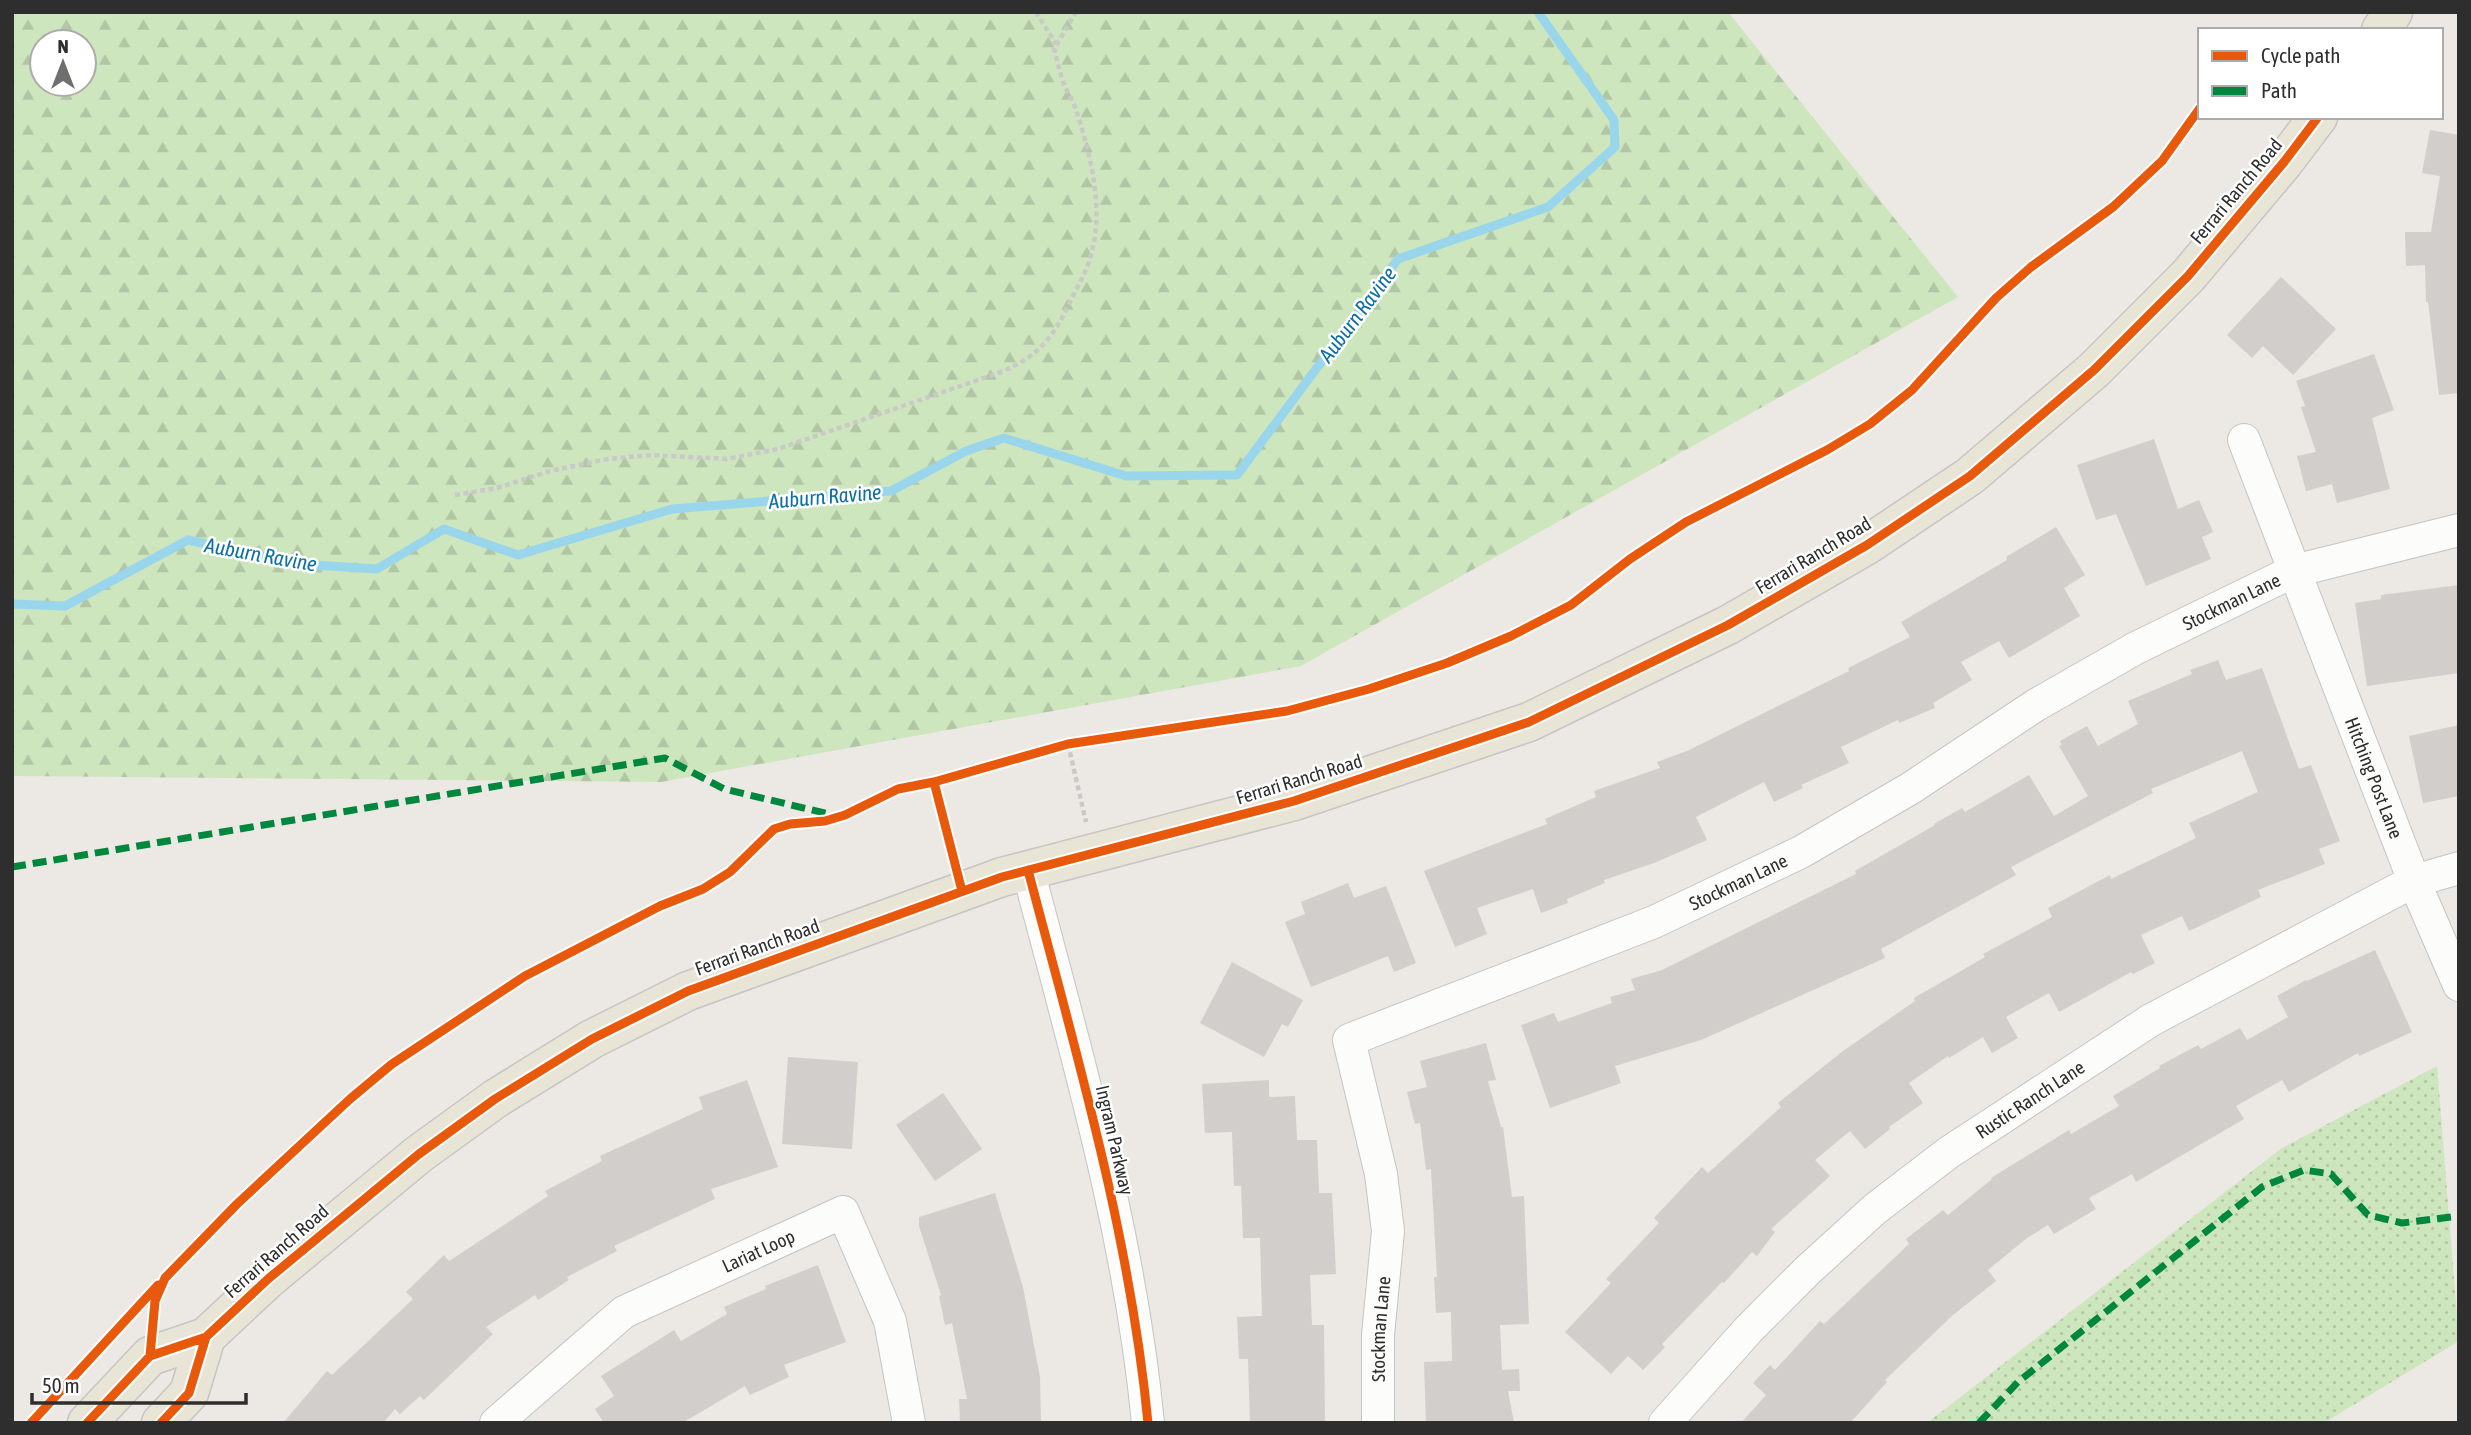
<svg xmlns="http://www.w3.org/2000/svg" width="2471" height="1435" font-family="'Asap Condensed',sans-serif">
<defs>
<pattern id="green-dots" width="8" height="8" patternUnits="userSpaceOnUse" patternTransform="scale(1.75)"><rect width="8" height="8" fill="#cee6be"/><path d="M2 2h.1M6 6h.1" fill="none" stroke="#b1c6a4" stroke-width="1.8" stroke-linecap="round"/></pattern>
<pattern id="forest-firs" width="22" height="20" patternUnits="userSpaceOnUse" patternTransform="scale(1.75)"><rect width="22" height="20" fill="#cee6be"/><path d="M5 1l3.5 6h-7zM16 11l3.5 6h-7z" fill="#b1c6a4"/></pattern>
</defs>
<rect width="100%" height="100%" fill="#ece8e4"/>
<path fill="url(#green-dots)" d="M2437 1066 2459 1341 2324 1423H1927L2282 1148Z"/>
<path fill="url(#forest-firs)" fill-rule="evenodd" d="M12 12H1728L1958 297 1301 666 661 782 12 776ZM42 42H84V84H42Z"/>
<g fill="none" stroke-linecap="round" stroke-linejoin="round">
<path stroke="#99d6ec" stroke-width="9" d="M12 604 65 606 188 540 298 564 377 569 444 529 518 555 672 509 891 491 966 451 1004 438 1126 476 1237 475 1398 259 1548 207 1615 147 1614 120 1538 12"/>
</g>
<path fill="#d1cecb" d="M2430 130 2459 135V393L2439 395 2428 302H2426L2425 265 2406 266 2405 232H2431L2440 176 2422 173Z
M2281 277 2336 329 2293 375 2263 346 2252 358 2227 335Z
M2374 354 2394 410 2372 418 2390 489 2337 503 2332 484 2306 491 2297 456 2316 452 2301 407 2305 406 2296 381Z
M2154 439 2178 509 2199 500 2213 532 2202 537 2211 559 2146 586 2116 514 2096 520 2077 465Z
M2056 527 2085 575 2064 588 2080 616 2009 658 1999 641 1961 662 1972 680 1933 703 1935 708 1899 723 1898 720 1841 747 1849 763 1801 785 1803 788 1774 802 1764 782 1696 817 1707 840 1654 863 1604 880 1605 883 1567 899 1568 903 1541 913 1533 889 1477 908 1487 934 1455 947 1424 871 1547 824 1545 819 1596 797 1594 791 1660 768 1657 762 1687 751 1849 671 1848 668 1910 637 1901 622 2007 560 2006 557Z
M2459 585V673L2367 686 2355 603 2381 599V595Z
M2218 660 2226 680 2262 668 2299 769 2311 765 2340 841 2319 849 2325 864 2258 890 2261 897 2189 931 2182 916 2141 935 2155 963 2133 974 2131 972 2059 1012 2049 993 2006 1017 2018 1038 1992 1053 1983 1037 1949 1058 1948 1056 1909 1083 1923 1103 1889 1127 1890 1129 1865 1149 1850 1131 1815 1160 1830 1176 1771 1229 1775 1232 1757 1256 1752 1252 1724 1283 1722 1282 1662 1344 1665 1347 1643 1370 1628 1356 1611 1374 1565 1332 1611 1283 1606 1279 1659 1223 1654 1218 1702 1167 1708 1173 1781 1107 1778 1103 1843 1051 1915 1001 1914 998 1985 957 1983 954 2052 917 2048 908 2110 875 2111 879 2196 838 2189 823 2258 792 2242 751 2151 789 2153 793 2011 867 2016 875 1881 949 1885 958 1701 1040 1615 1066 1621 1083 1550 1108 1521 1025 1554 1013 1558 1022 1612 1003 1610 997 1635 990 1631 979 1662 970 1856 874 1855 871 1935 825 1934 824 1962 808 1965 812 2029 775 2054 816 2088 796 2059 746 2062 745 2060 741 2087 726 2098 746 2138 724 2128 701 2192 674 2190 670Z
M2459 725V796L2423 803 2409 736Z
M1348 883 1354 898 1386 886 1416 963 1394 972 1388 956 1311 987 1285 922 1305 914 1301 902Z
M2375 950 2412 1032 2359 1056 2358 1053 2289 1092 2282 1080 2236 1106 2244 1119 2136 1182 2132 1174 2089 1198 2096 1209 2054 1234 2048 1225 2027 1238 1988 1270 1996 1281 1953 1315 1885 1380 1887 1382 1850 1423H1741L1766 1395 1753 1383 1770 1365 1775 1370 1820 1321 1824 1324 1909 1244 1906 1239 1943 1210 1948 1215 1992 1179 1991 1178 2069 1130 2071 1134 2119 1106 2113 1096 2160 1068 2159 1066 2198 1045 2201 1049 2240 1028 2247 1040 2288 1017 2277 996 2306 980 2307 981Z
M1232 962 1303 1000 1288 1027 1282 1024 1264 1057 1200 1023Z
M1486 1043 1496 1080 1488 1081 1501 1127H1503L1512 1197 1524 1196 1529 1324 1500 1325 1502 1370 1519 1369 1520 1391H1508L1514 1423H1426L1424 1362 1452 1361 1451 1312 1436 1313 1434 1277H1437L1431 1169 1426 1170 1420 1123 1415 1124 1407 1092 1427 1087 1420 1061Z
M788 1057 858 1062 852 1149 782 1144Z
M747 1080 778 1167 711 1189 715 1199 614 1246 617 1251 567 1277 569 1280 538 1300 535 1295 486 1327 493 1334 424 1400 420 1396 400 1414 395 1409 383 1423H283L327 1371 332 1375 413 1299 406 1292 444 1255 449 1261 548 1196 545 1191 602 1161 600 1156 703 1109 699 1097Z
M1269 1080V1097L1295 1096 1297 1140H1317L1319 1193H1332L1336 1274 1310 1275 1312 1325H1324L1325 1423H1250L1248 1359H1239L1237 1317 1262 1316 1260 1238H1243L1241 1186H1234L1232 1132 1205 1133 1202 1084Z
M943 1093 982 1149 935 1181 896 1125Z
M995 1193 1023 1287 1040 1377 1041 1423H960L959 1399H967L952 1323 945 1325 939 1296 941 1295 919 1226V1217Z
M818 1265 846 1342 784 1365 789 1377 750 1395 745 1386 682 1423H604L595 1409 614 1396 601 1376 674 1330 681 1341 727 1314 724 1307 766 1289 765 1286Z"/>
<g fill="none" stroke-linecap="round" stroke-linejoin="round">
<g stroke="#c5c4c5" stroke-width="34">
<g id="minor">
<path id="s1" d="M2244 440 2414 881 2459 985"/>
<path d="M1028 870C1076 1053 1130 1235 1148 1423"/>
<path id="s2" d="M496 1423 624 1312 843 1212 890 1321 909 1423"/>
<path id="s3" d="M1378 1423V1335L1388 1231 1381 1174 1349 1040 1654 922 1801 852 1911 788 2036 705 2136 648 2294 571 2459 530"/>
<path id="s4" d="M1665 1423 1749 1329 1808 1270 1875 1209 1948 1153 2151 1020 2414 881 2459 868"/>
</g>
</g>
<g stroke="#c6c5c4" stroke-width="41">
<path id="major" d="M2381 30 2393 12
M87 1423 150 1356 206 1337 268 1279 419 1154 495 1099 592 1039 688 991 1002 877 1294 801 1529 722 1728 625 1867 545 1970 476 2094 370 2188 276 2284 162 2318 117
M161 1423 189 1393 206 1337"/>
</g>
<path stroke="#c9c9c8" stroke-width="4.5" stroke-dasharray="5 3.5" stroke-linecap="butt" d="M1036 12 1056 44
M455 495 497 488 550 471 608 459 651 455 727 459 778 449 1001 372C1039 356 1053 338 1070 302 1077 287 1086 273 1090 258 1105 211 1091 155 1076 110 1073 100 1066 91 1063 81 1059 70 1057 60 1054 49L1076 12
M1068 744 1086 822"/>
<use href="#minor" stroke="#fcfcfb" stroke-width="32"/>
<use href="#major" stroke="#e8e4d6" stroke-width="38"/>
<path stroke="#00873e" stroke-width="7" stroke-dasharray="14 7" stroke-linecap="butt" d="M12 867 665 758 724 789 829 814
M1979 1423 2018 1382 2262 1187 2304 1170 2331 1174 2368 1215 2402 1223 2459 1216"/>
<g stroke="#fff" stroke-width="13">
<path id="cycleway" d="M934 782 962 891
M1028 870C1076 1053 1130 1235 1148 1423
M150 1356 155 1301 165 1278 237 1204 350 1099 392 1064 525 976 660 906 703 889 730 872 774 829 790 824 825 821 845 815 898 789 934 782 1068 744 1287 711 1369 689 1447 663 1511 636 1571 605 1630 559 1686 522 1827 450 1870 424 1912 390 1996 298 2031 267 2113 207 2162 161 2200 108
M31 1423 158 1285
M87 1423 150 1356 206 1337 268 1279 419 1154 495 1099 592 1039 688 991 1002 877 1294 801 1529 722 1728 625 1867 545 1970 476 2094 370 2188 276 2284 162 2318 117
M161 1423 189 1393 206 1337"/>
</g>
<use href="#cycleway" stroke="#e8590c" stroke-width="9"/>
</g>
<g text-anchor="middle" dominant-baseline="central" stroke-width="5" stroke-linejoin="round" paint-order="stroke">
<g font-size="19" fill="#2e2e2e" stroke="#fff">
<text transform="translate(2236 191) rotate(-50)">Ferrari Ranch Road</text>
<text transform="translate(1813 555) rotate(-31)">Ferrari Ranch Road</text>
<text stroke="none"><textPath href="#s3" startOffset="1376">Stockman Lane</textPath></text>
<text transform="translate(1299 779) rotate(-17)">Ferrari Ranch Road</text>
<text stroke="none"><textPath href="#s1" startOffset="362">Hitching Post Lane</textPath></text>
<text stroke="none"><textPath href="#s3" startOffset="808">Stockman Lane</textPath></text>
<text transform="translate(757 947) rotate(-20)">Ferrari Ranch Road</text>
<text stroke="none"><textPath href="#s4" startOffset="490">Rustic Ranch Lane</textPath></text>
<text transform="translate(1115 1140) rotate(77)">Ingram Parkway</text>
<text transform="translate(276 1251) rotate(-41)">Ferrari Ranch Road</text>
<text stroke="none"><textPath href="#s2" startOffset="317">Lariat Loop</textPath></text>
<text stroke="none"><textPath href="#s3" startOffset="94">Stockman Lane</textPath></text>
</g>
<g font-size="21" font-style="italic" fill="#0d6fa3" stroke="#fff">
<text transform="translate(1357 314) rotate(-53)">Auburn Ravine</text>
<text transform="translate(825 496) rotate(-5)">Auburn Ravine</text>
<text transform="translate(261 554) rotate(10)">Auburn Ravine</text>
</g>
</g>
<rect width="2471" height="1435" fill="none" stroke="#2e2e2e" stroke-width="28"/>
<rect x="2198" y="28" width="245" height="91" fill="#ffffff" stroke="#ababab" stroke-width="2"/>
<rect x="2212" y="51" width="35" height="10" fill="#e8590c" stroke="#ababab" stroke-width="2"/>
<text x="2261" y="63" font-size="21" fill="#2e2e2e">Cycle path</text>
<rect x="2212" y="86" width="35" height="10" fill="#00873e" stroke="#ababab" stroke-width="2"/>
<text x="2261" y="98" font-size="21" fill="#2e2e2e">Path</text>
<g transform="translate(63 63)"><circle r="33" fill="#ffffff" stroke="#ababab" stroke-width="2"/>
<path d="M0-5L12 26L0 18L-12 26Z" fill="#706f6e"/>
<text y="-10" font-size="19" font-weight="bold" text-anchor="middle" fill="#2e2e2e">N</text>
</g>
<path d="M32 1393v10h214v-10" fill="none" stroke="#2e2e2e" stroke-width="3.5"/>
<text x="42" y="1393" font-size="21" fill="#2e2e2e" stroke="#ffffff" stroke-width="5" paint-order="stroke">50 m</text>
</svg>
